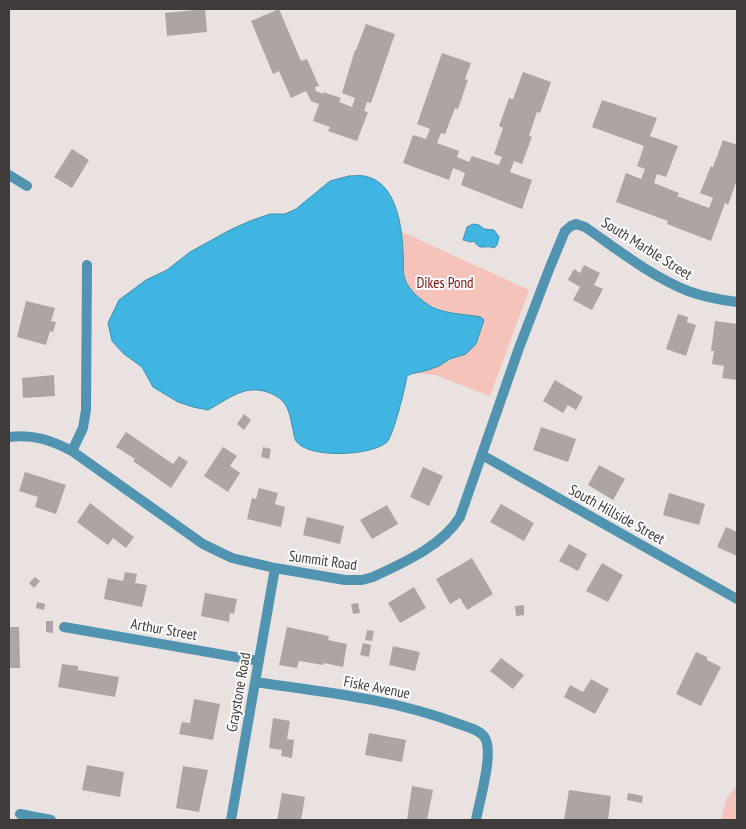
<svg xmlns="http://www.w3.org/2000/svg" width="746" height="829" font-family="'PT Sans Narrow',sans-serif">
<rect width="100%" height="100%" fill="#eae2e0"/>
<path fill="#f5c3ba" d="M400 231 529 290 490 396 435 375 417 373C435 369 449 359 466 354L471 315C448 313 410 304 405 277 402 262 403 246 400 231Z
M737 786V820H721L727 797Z"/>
<path fill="#41b5e1" stroke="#4090af" d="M349 176C354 176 359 175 364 176 396 181 402 226 403 252 404 261 402 271 405 279 409 291 422 301 432 307 446 314 465 314 481 317L484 320 476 344 466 354 450 359 439 366 428 370 411 374 407 376C405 388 394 434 387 442 372 456 308 459 296 441 294 438 294 434 293 430 289 411 288 399 267 392 244 384 227 400 208 410L193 407 178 402 153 387 142 367 124 354 112 341 108 323 119 300 146 280 167 270 190 252 230 230 250 221 270 214H285L296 209 330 181Z
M473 224 479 225 484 229 494 230 499 237 497 245 494 248C485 244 481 252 474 241L471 242 463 240 467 227Z"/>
<path fill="#ada5a3" d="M205 9 207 32 167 36 165 13Z
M279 9 301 61 307 59 319 86 315 87 316 91 323 94V92L341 98 339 102 352 107 355 98 342 93 355 50H356L366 24 395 34 371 103 367 102 364 111 368 112 357 141 328 131 330 127 313 121 319 104 311 101 306 91 291 98 279 71 273 74 251 21Z
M442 53 471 63 465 79 468 80 458 109 455 108 445 134 441 133 437 143 459 151 457 157 469 162 472 156 499 165 502 157 494 154 503 128 499 126 509 98 513 99 523 72 551 82 540 113 537 112 529 136 532 137 522 164 514 161 510 172 532 180 522 209 461 185 465 173 453 168 449 180 403 163 413 135 426 139 430 129 417 124Z
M602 100 657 118 650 136 678 146 666 177 657 174 654 183 679 193 677 196 709 208 713 198 700 193 711 166 713 167 723 140 737 145V180L728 205 725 203 711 241 667 224 668 221 616 202 626 173 641 179 645 169 637 166 644 146 592 127Z
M72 149 89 160 72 188 54 177Z
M584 265 600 273 594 285 603 289 592 310 573 300 580 287 568 280 574 269 580 273Z
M26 301 55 308 51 321 56 322 53 332 50 331 46 345 17 337Z
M678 314 688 317 687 322 696 325 686 356 666 349Z
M715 321 737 324V380L722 378 724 366 712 364 714 351H711Z
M54 375 55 396 23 398 22 378Z
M555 380 583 397 576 410 568 405 563 413 543 401Z
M244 414 251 420 244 430 237 424Z
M541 427 576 439 568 462 533 450Z
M126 432 173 464 179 456 188 462 171 488 133 461 135 459 116 447Z
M223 447 237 456 230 466 240 473 228 492 204 476Z
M263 447 271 449 269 459 261 457Z
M599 465 625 479 613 500 588 485Z
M423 467 443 476 429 506 410 497Z
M25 472 66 485 56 514 35 507 38 497 19 491Z
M259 488 278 493 275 504 285 507 281 527 247 519 252 498 256 499Z
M669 493 705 504 699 525 663 515Z
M90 503 134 537 126 548 113 538 108 545 77 522Z
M501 504 534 523 524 541 490 522Z
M387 505 398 524 372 539 360 520Z
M307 517 344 526 340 544 303 535Z
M726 527 737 532V556L717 547Z
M569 544 587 554 578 571 559 561Z
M472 558 493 594 467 610 460 598 450 604 436 579Z
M602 563 623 575 608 602 586 591Z
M125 572 137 574 135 583 147 585 142 607 104 599 108 578 123 581Z
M35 577 40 581 34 588 29 583Z
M414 587 426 608 400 623 388 603Z
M205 593 237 599 234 614 230 613 229 622 201 616Z
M37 602 45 604 44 610 36 608Z
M358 603 360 613 353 614 351 604Z
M524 605V615L516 616 515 606Z
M46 621H53V633L46 632Z
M9 627H19L20 668H9Z
M287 627 329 636 328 640 347 644 343 667 324 663 323 665 299 661 297 668 279 665Z
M367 630 374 631 372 641 365 640Z
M363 643 371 645 369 657 360 655Z
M393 646 420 652 415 671 389 665Z
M696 652 707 657V660L721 667 701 706 676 694Z
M501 658 524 675 513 689 490 671Z
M62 664 78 666V670L119 677 115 697 58 687Z
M591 679 609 689 595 714 564 697 570 685 583 692Z
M194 699 220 704 213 740 179 734 182 722 190 723Z
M273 718 290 721 287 739 294 740 292 758 281 756 282 750 269 748Z
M369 733 406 740 402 762 365 755Z
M87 765 124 772 120 797 82 790Z
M183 766 208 770 199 812 176 808Z
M412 786 433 790 427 820H407Z
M569 790 611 796 608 820H564Z
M282 793 305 797 301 820H277Z
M628 793 643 796 642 803 627 800Z"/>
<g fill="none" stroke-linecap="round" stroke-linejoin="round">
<path stroke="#5094b1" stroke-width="10" d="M9 175 27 186
M87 265 86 410 83 428 72 451 203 544 232 558 275 568 345 580H362L373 577C403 563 442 546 460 517L519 348 550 267 565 231 571 226 576 224 585 227C617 249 652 277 688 291 704 297 721 300 737 302
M9 437C33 434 51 440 72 451
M482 455 737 599
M64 627 259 661
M255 682C324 692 394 699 459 724 467 727 481 730 485 738 494 754 479 802 476 820
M20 814 51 820
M231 820 275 568"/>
</g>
<g text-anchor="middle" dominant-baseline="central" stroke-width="4" stroke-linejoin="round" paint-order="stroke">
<g font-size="15" fill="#3e3b3a" stroke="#fff">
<text transform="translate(647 248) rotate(32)">South Marble Street</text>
<text transform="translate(617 514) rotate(29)">South Hillside Street</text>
<text transform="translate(323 560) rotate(8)">Summit Road</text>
<text transform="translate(164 629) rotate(10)">Arthur Street</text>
<text transform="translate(377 687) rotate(11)">Fiske Avenue</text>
<text transform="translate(238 692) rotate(-80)">Graystone Road</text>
</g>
<g font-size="15" fill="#830f04" stroke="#fff">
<text x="445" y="282">Dikes Pond</text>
</g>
</g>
<rect width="746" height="829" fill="none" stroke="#3e3b3a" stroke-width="20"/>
</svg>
